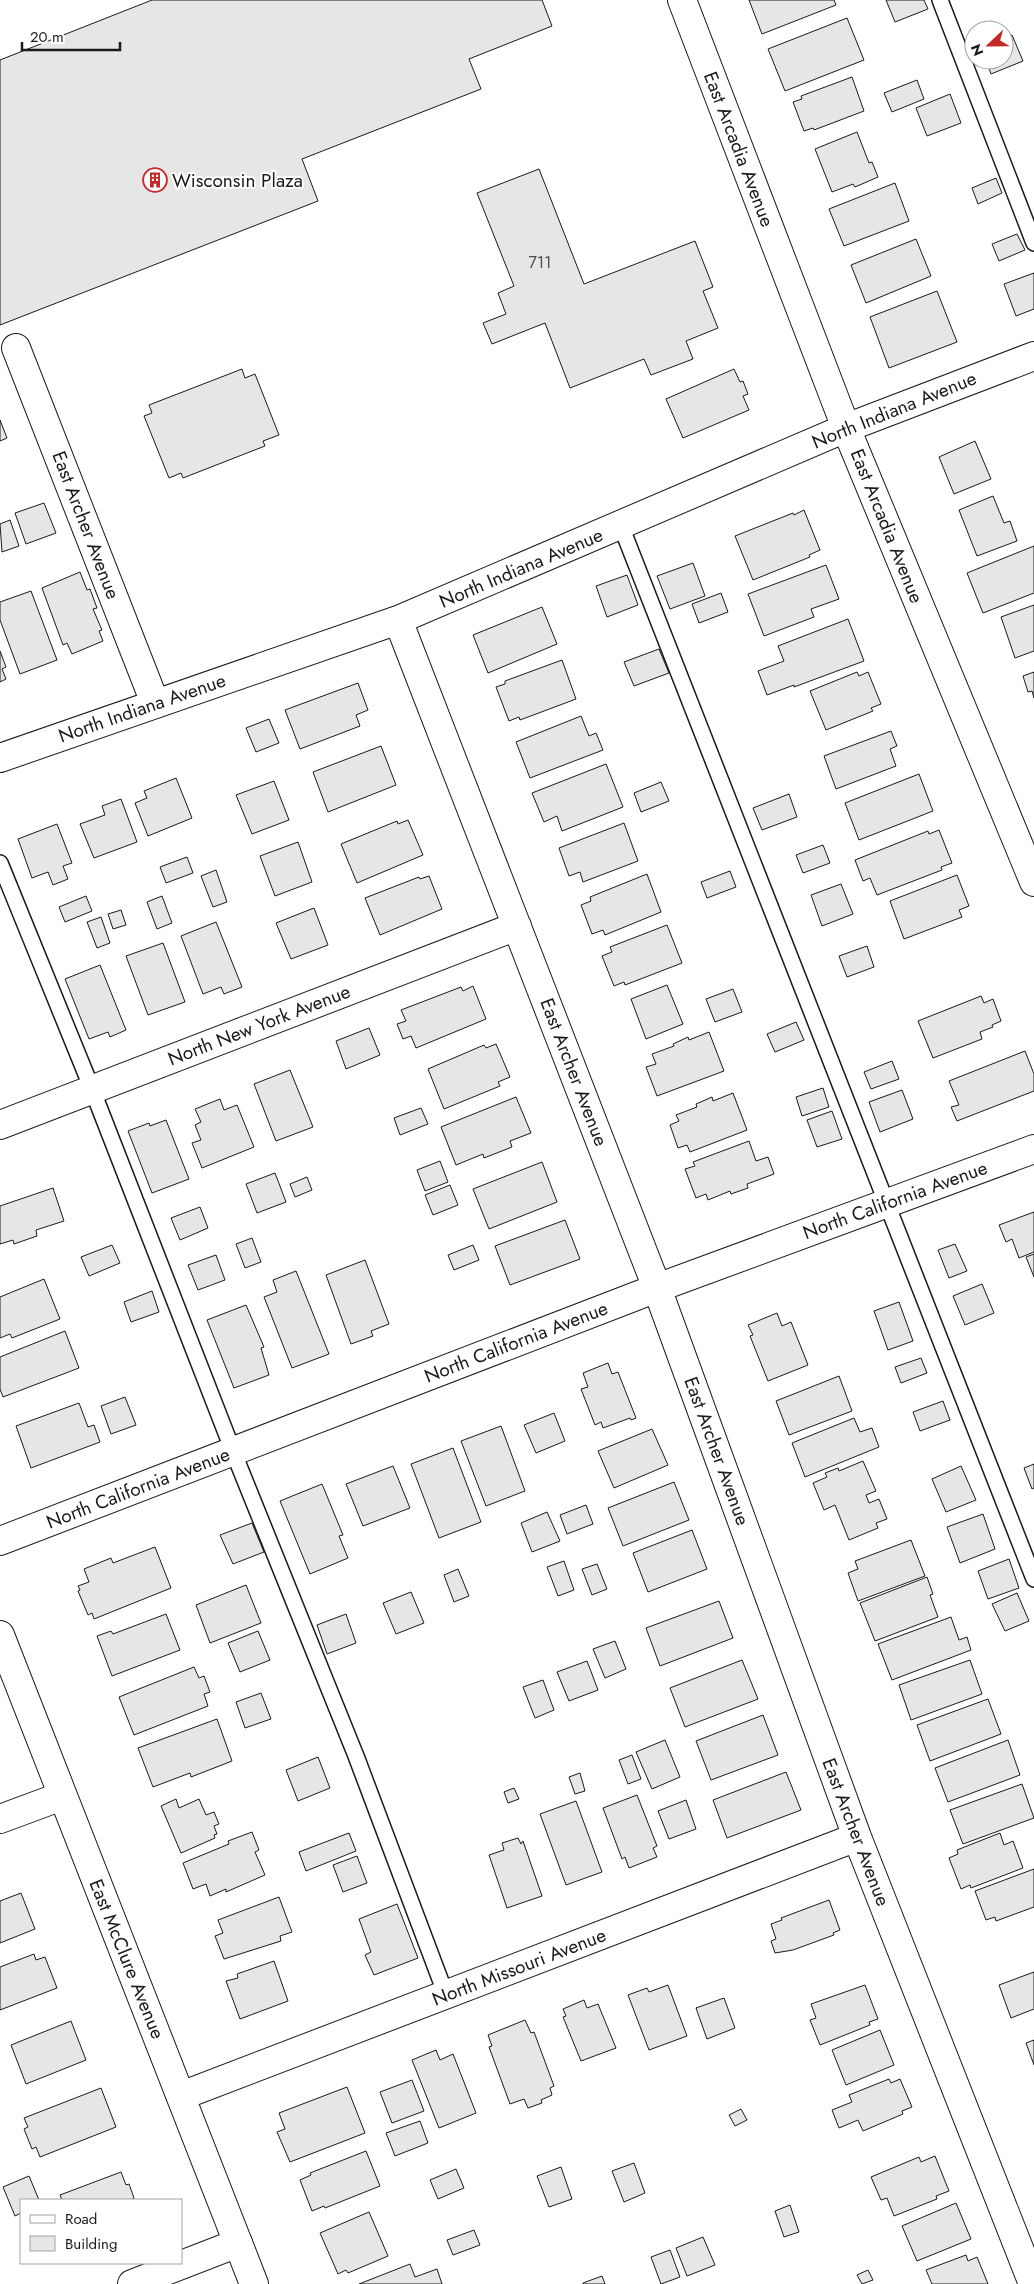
<svg xmlns="http://www.w3.org/2000/svg" width="1034" height="2284" font-family="Jost,sans-serif">
<rect width="100%" height="100%" fill="#fff"/>
<path fill="#e6e6e6" stroke="#1a1a1a" d="M152 0H542L552 26 469 59 481 89 302 159 318 201 0 325V60Z
M749 0H834L836 5 762 34Z
M886 0H924L928 9 895 22Z
M847 18 864 60 785 91 768 49Z
M1012 35 1023 61 991 74 986 60H1004V38Z
M852 77 864 111 814 130 813 128 804 131 793 102 802 99 801 96Z
M917 80 924 99 892 112 884 93Z
M950 94 961 123 927 136 916 108Z
M857 132 869 163 872 162 878 177 855 187 853 184 832 192 815 149Z
M539 169 584 284 695 241 713 287 703 291 718 328 686 341 693 359 651 375 644 359 570 388 545 323 492 344 483 323 506 314 498 293 514 286 477 193Z
M996 178 1002 193 978 204 972 188Z
M895 183 909 221 844 246 829 209Z
M1017 234 1025 250 999 261 992 244Z
M916 239 931 276 866 303 851 265Z
M1034 273V309L1016 316 1004 284Z
M937 291 957 342 889 368 870 317Z
M242 369 245 378 255 374 279 435 263 441 265 446 183 478 181 473 169 478 144 416 152 413 149 405Z
M734 369 740 382 743 381 748 394 743 396 749 410 683 438 666 399Z
M0 420 7 438 0 441Z
M975 441 991 479 954 494 939 457Z
M993 496 1004 523 1010 521 1017 541 977 556 959 510Z
M44 503 56 533 26 544 15 513Z
M804 510 820 550 809 555 810 557 753 580 735 536 793 513 794 515Z
M10 520 19 546 2 552 0 524Z
M1034 546V593L983 613 967 573Z
M693 563 705 596 670 609 657 576Z
M826 565 839 599 811 609 814 617 764 636 748 594Z
M80 572 87 590 90 589 97 608 93 609 102 630 99 631 103 641 72 654 67 643 63 645 42 588Z
M627 575 638 605 607 617 596 586Z
M31 591 57 660 20 674 0 620V602Z
M721 593 728 612 699 623 692 604Z
M1034 605V651L1015 658 1001 617Z
M542 607 557 644 488 673 473 635Z
M848 619 864 661 794 687V685L767 695 758 671 784 661 778 646Z
M659 649 669 673 634 686 624 662Z
M0 651 6 667 2 669 6 679 0 682Z
M562 660 576 699 520 720 519 717 509 721 496 687 505 684V681Z
M857 672 859 676 868 672 881 704 871 708 873 711 826 730 810 691Z
M1034 672V698L1032 691 1028 692 1023 676Z
M358 683 368 710 356 715 360 726 300 749 285 710Z
M581 716 589 736 596 733 603 750 530 778 516 742Z
M269 719 279 743 256 752 246 728Z
M891 731 897 746 890 749 896 766 836 789 824 756Z
M381 746 396 785 328 812 313 772Z
M606 764 623 807 562 831 557 816 544 822 532 793Z
M919 774 933 811 859 840 845 803Z
M176 778 192 818 148 836 135 803 147 798 144 791Z
M274 781 289 820 252 834 236 795Z
M661 782 669 801 641 812 634 793Z
M789 794 797 817 762 830 753 808Z
M121 799 137 842 94 858 80 824 105 815 102 806Z
M408 820 423 855 357 883 341 844 397 821 398 824Z
M624 823 638 861 583 882 580 872 569 876 559 848Z
M57 824 72 863 63 866 68 879 53 885 48 872 32 878 18 839Z
M939 830 952 863 941 867 942 870 877 895 870 878 863 881 855 860 928 831 929 834Z
M298 842 312 882 275 896 260 856Z
M823 845 830 863 803 873 796 855Z
M187 857 193 873 166 883 160 867Z
M216 870 227 902 213 907 201 876Z
M730 871 736 887 707 898 701 882Z
M647 874 661 912 605 935 603 930 592 934 581 905 591 901 590 897Z
M957 875 969 906 959 910 962 917 904 939 890 901Z
M429 876 442 909 380 935 365 898 419 877 420 879Z
M841 884 853 914 822 926 811 895Z
M86 896 92 911 65 922 59 907Z
M162 896 172 923 157 929 147 902Z
M314 908 328 945 291 959 276 923Z
M121 910 126 925 113 929 108 914Z
M101 917 110 943 97 948 87 922Z
M216 922 242 987 224 994 221 987 203 994 181 936Z
M667 925 682 963 625 985 624 982 614 986 602 956 612 952 610 947Z
M163 943 185 1002 148 1015 126 956Z
M867 946 874 967 847 977 839 956Z
M100 965 126 1030 110 1037 108 1032 89 1039 65 979Z
M667 985 683 1024 646 1039 631 999Z
M473 986 486 1019 416 1048 411 1036 403 1039 397 1024 406 1021 401 1010 461 987 463 991Z
M733 989 742 1012 715 1022 706 999Z
M981 996 984 1003 993 999 1001 1021 992 1025 993 1027 980 1032 982 1039 933 1058 918 1021Z
M796 1022 804 1040 775 1052 767 1034Z
M369 1028 380 1055 346 1069 336 1041Z
M709 1032 724 1071 657 1096 646 1067 656 1064 652 1054 674 1046 673 1044 688 1037 689 1040Z
M496 1044 510 1077 498 1082 500 1086 444 1109 428 1069 484 1045 486 1048Z
M1025 1051 1034 1074V1091L957 1121 951 1107 959 1105 949 1081Z
M892 1061 899 1079 871 1089 864 1072Z
M290 1070 313 1127 276 1141 254 1084Z
M823 1088 829 1107 802 1116 796 1097Z
M902 1090 913 1119 880 1132 869 1102Z
M733 1093 747 1130 690 1152 687 1145 678 1148 670 1125 679 1121 676 1115 697 1107 696 1104 712 1097 713 1101Z
M516 1097 531 1133 510 1141 512 1147 484 1158 483 1154 456 1165 441 1127Z
M220 1099 224 1110 237 1105 254 1147 202 1168 192 1143 201 1140 195 1125 201 1122 195 1109Z
M421 1108 428 1124 400 1135 394 1118Z
M832 1111 842 1139 817 1147 807 1120Z
M166 1120 189 1179 152 1193 128 1131 149 1123 150 1126Z
M749 1141 756 1161 768 1157 774 1174 747 1184 748 1188 731 1194 730 1191 708 1200 706 1194 696 1198 685 1169 695 1166 693 1162Z
M440 1161 448 1182 425 1191 417 1170Z
M542 1162 557 1202 489 1229 473 1189Z
M275 1173 286 1202 257 1213 246 1184Z
M307 1177 312 1190 295 1197 290 1184Z
M450 1185 458 1205 433 1215 425 1195Z
M53 1188 64 1221 36 1230 37 1236 14 1244 13 1240 0 1244V1206Z
M200 1207 208 1228 180 1240 171 1218Z
M1034 1212V1252L1019 1258 1012 1239 1006 1242 999 1225Z
M565 1220 580 1259 510 1285 495 1246Z
M252 1238 261 1262 245 1268 236 1244Z
M955 1244 967 1271 949 1278 938 1250Z
M112 1245 120 1263 89 1276 81 1257Z
M473 1245 479 1260 454 1270 448 1255Z
M1034 1254V1277L1026 1257Z
M216 1255 225 1280 198 1290 188 1265Z
M365 1260 389 1324 371 1331 373 1336 351 1344 326 1275Z
M296 1271 329 1354 292 1368 264 1297 277 1292 273 1280Z
M44 1279 60 1319 12 1338 10 1334 0 1338V1297Z
M982 1284 994 1313 965 1325 953 1296Z
M152 1291 159 1312 131 1322 124 1302Z
M899 1302 913 1341 888 1350 874 1311Z
M246 1305 264 1347 261 1348 269 1375 234 1388 207 1320Z
M777 1313 782 1326 791 1322 808 1365 768 1381 750 1336 753 1335 748 1325Z
M65 1331 79 1368 3 1397 0 1389V1357Z
M921 1358 927 1373 901 1383 895 1367Z
M608 1363 612 1374 618 1372 636 1418 631 1420 630 1418 603 1428 601 1422 595 1425 581 1389 588 1387 583 1373Z
M839 1376 852 1411 789 1435 776 1401Z
M125 1397 136 1425 111 1434 101 1406Z
M943 1401 950 1420 920 1431 913 1412Z
M79 1403 88 1427 94 1425 100 1442 31 1468 16 1426Z
M554 1413 565 1441 536 1453 524 1425Z
M854 1418 860 1432 872 1428 879 1447 805 1477 792 1443Z
M501 1426 525 1491 486 1506 461 1441Z
M652 1429 668 1465 614 1488 598 1451Z
M453 1448 481 1522 439 1538 411 1464Z
M863 1461 876 1491 866 1495 869 1503 879 1499 887 1519 876 1523 878 1528 849 1540 835 1505 824 1510 813 1483 827 1477 825 1473 838 1468 839 1471Z
M1034 1464V1488L1032 1489 1024 1468Z
M393 1466 410 1508 363 1526 346 1484Z
M961 1466 976 1500 946 1512 932 1479Z
M674 1482 689 1520 623 1546 608 1508Z
M322 1484 343 1535 339 1536 348 1558 310 1574 280 1501Z
M586 1505 593 1524 567 1534 560 1515Z
M547 1512 560 1541 532 1552 521 1523Z
M983 1514 995 1549 960 1563 947 1527Z
M252 1523 264 1552 233 1564 220 1535Z
M692 1530 707 1569 648 1592 633 1553Z
M911 1540 925 1576 858 1601 848 1573 858 1569 855 1561Z
M155 1547 171 1588 94 1619 92 1613 88 1615 78 1591 80 1590 78 1586 89 1582 84 1569 111 1558 113 1563Z
M1009 1559 1019 1588 988 1599 978 1571Z
M564 1561 574 1590 558 1596 547 1567Z
M597 1564 607 1589 592 1595 582 1569Z
M458 1569 469 1596 454 1602 444 1575Z
M927 1577 933 1594 930 1595 938 1617 875 1641 860 1603Z
M246 1585 261 1623 210 1643 196 1605Z
M411 1592 424 1623 396 1634 383 1603Z
M1017 1593 1029 1621 1005 1631 992 1604Z
M719 1601 733 1638 660 1666 646 1628Z
M166 1614 180 1650 112 1676 97 1636 111 1631 113 1634Z
M346 1614 356 1643 327 1654 317 1625Z
M951 1617 959 1640 967 1637 971 1650 892 1680 878 1644Z
M258 1631 270 1660 240 1672 228 1643Z
M615 1641 626 1669 605 1678 593 1649Z
M742 1660 758 1699 685 1727 670 1688Z
M970 1660 982 1694 911 1720 899 1685Z
M587 1661 598 1690 569 1701 557 1672Z
M194 1667 199 1678 204 1676 210 1692 204 1694 208 1706 134 1735 119 1697Z
M543 1680 554 1710 535 1718 523 1687Z
M261 1693 271 1719 245 1728 236 1702Z
M988 1699 1001 1734 930 1761 917 1725Z
M763 1715 778 1755 711 1780 696 1741Z
M217 1719 232 1761 191 1777 190 1773 153 1787 138 1748Z
M665 1740 680 1777 652 1789 636 1752Z
M1008 1740 1020 1775 948 1802 935 1768Z
M632 1755 641 1779 628 1784 619 1760Z
M318 1757 330 1788 298 1801 286 1770Z
M786 1772 801 1810 727 1838 713 1800Z
M580 1773 585 1791 575 1794 569 1777Z
M1022 1784 1034 1818 963 1844 950 1810Z
M514 1788 519 1799 508 1803 504 1792Z
M637 1795 657 1846 653 1848 657 1857 629 1868 625 1857 622 1859 603 1808Z
M176 1799 179 1808 199 1799 206 1815 214 1812 219 1824 214 1826 217 1834 214 1835 215 1838 181 1853 161 1806Z
M686 1800 696 1829 669 1839 658 1811Z
M576 1801 602 1872 566 1885 540 1814Z
M252 1832 259 1850 255 1852 265 1875 226 1892V1889L210 1896 206 1884 193 1889 183 1863 229 1844 228 1841Z
M349 1833 356 1851 306 1871 299 1852Z
M1000 1833 1004 1845 1013 1841 1023 1868 971 1888 970 1885 961 1889 949 1858 958 1854 957 1850Z
M518 1838 521 1844 523 1841 542 1896 507 1908 489 1855 504 1850 502 1843Z
M357 1856 367 1883 343 1892 333 1865Z
M1034 1869V1907L996 1921 995 1917 986 1920 975 1891Z
M21 1893 35 1929 0 1943V1901Z
M279 1897 292 1932 280 1936 281 1941 224 1959 215 1936 223 1933 218 1920Z
M829 1900 840 1930 833 1933 834 1935 793 1950 775 1953 771 1941 776 1939 771 1924 782 1920 781 1918Z
M397 1904 418 1958 374 1975 365 1955 371 1952 359 1919Z
M34 1954 36 1960 45 1957 57 1988 0 2010V1967Z
M274 1961 288 2001 240 2019 226 1981 238 1978 237 1974Z
M1034 1972V2009L1011 2018 999 1985Z
M668 1985 687 2036 649 2050 628 1995 647 1988 649 1992Z
M865 1985 878 2019 869 2022 870 2025 820 2045 810 2020 816 2018 811 2004Z
M724 1998 735 2028 707 2039 696 2008Z
M584 2000 587 2008 598 2004 616 2048 581 2061 563 2017 566 2016 563 2009Z
M525 2020 531 2033 534 2032 554 2086 550 2088 552 2095 541 2100 542 2103 528 2108 524 2099 510 2104 489 2047 492 2046 488 2035Z
M71 2021 86 2060 26 2084 11 2045Z
M880 2030 894 2065 846 2085 832 2050Z
M1034 2040V2065L1026 2043Z
M436 2050 440 2060 453 2054 476 2113 439 2128 412 2060Z
M889 2079 891 2083 900 2079 912 2107 902 2111 903 2114 863 2131 858 2120 839 2128 832 2110 852 2102 849 2095Z
M412 2080 424 2111 392 2123 380 2092Z
M347 2087 365 2133 290 2162 277 2132 285 2129 279 2113Z
M101 2088 116 2127 40 2157 36 2147 32 2149 24 2129 28 2127 24 2118Z
M741 2109 747 2120 735 2126 729 2115Z
M420 2121 428 2143 395 2156 386 2133Z
M366 2151 380 2186 325 2208 324 2206 312 2211 300 2180 311 2175 310 2173Z
M935 2156 949 2191 936 2196 937 2199 894 2216 887 2198 881 2200 871 2177 919 2157 921 2162Z
M634 2163 645 2193 624 2202 612 2171Z
M561 2167 572 2199 549 2207 537 2176Z
M456 2169 464 2188 438 2199 430 2180Z
M121 2172 126 2185 129 2184 134 2198 131 2200H62L60 2195Z
M29 2176 39 2200H21V2213L15 2216 3 2187Z
M956 2203 971 2239 917 2261 902 2226Z
M790 2205 799 2232 784 2237 775 2211Z
M369 2212 388 2256 348 2273 346 2270 338 2274 320 2233Z
M474 2230 480 2245 453 2255 447 2240Z
M703 2237 715 2265 687 2276 676 2248Z
M670 2250 680 2277 661 2284 651 2257Z
M966 2255 968 2261 977 2257 988 2284H932L926 2270Z
M410 2264 415 2277 437 2269 442 2284H359Z
M868 2270 873 2280 862 2284 857 2275Z
M602 2276 605 2284H583V2283Z"/>
<g fill="none" stroke-linecap="round" stroke-linejoin="round">
<g stroke="#1a1a1a" stroke-width="18">
<path id="service" d="M940 0 1034 243
M621 526 1034 1579
M0 863 92 1089 233 1451 356 1756 446 1995"/>
</g>
<g stroke="#1a1a1a" stroke-width="30">
<path id="minor" d="M682 0 846 428 1034 882
M16 348 155 703
M398 620 657 1288 857 1837 1033 2284
M0 758 398 620 846 428 1034 356
M0 1125 517 926
M0 1541 657 1288 1034 1149
M0 1819 62 1796
M181 2096 857 1837
M132 2284 238 2243"/>
</g>
<g stroke="#1a1a1a" stroke-width="30">
<path id="tertiary" d="M0 1635 254 2284"/>
</g>
<use href="#service" stroke="#fff" stroke-width="15"/>
<use href="#minor" stroke="#fff" stroke-width="28"/>
<use href="#tertiary" stroke="#fff" stroke-width="28"/>
</g>
<defs>
<g id="building-ring" transform="scale(1.25)"><circle r="9.5" fill="#fff" stroke="#c62828" stroke-width="1.5"/><path d="M-4-6H4V6H1V3H-1V6H-4ZM-2.5-4.3h1.7v1.8h-1.7ZM.8-4.3h1.7v1.8H.8ZM-2.5-1h1.7V.8h-1.7ZM.8-1h1.7V.8H.8Z" fill="#c62828"/></g>
</defs>
<g fill-rule="evenodd">
<use href="#building-ring" x="155" y="180"/>
</g>
<g text-anchor="middle" dominant-baseline="central" stroke-width="4" stroke-linejoin="round" paint-order="stroke">
<g font-size="16" fill="#4d4d4d">
<text x="540" y="262">711</text>
</g>
<g font-size="19" fill="#1a1a1a" stroke="#fff">
<text transform="translate(739 149) rotate(69)">East Arcadia Avenue</text>
<text transform="translate(894 410) rotate(-22)">North Indiana Avenue</text>
<text transform="translate(86 525) rotate(69)">East Archer Avenue</text>
<text transform="translate(887 526) rotate(68)">East Arcadia Avenue</text>
<text transform="translate(521 568) rotate(-23)">North Indiana Avenue</text>
<text transform="translate(142 708) rotate(-19)">North Indiana Avenue</text>
<text transform="translate(259 1025) rotate(-21)">North New York Avenue</text>
<text transform="translate(574 1072) rotate(69)">East Archer Avenue</text>
<text transform="translate(895 1200) rotate(-20)">North California Avenue</text>
<text transform="translate(516 1342) rotate(-21)">North California Avenue</text>
<text transform="translate(717 1451) rotate(70)">East Archer Avenue</text>
<text transform="translate(138 1488) rotate(-21)">North California Avenue</text>
<text transform="translate(856 1832) rotate(69)">East Archer Avenue</text>
<text transform="translate(127 1959) rotate(68)">East McClure Avenue</text>
<text transform="translate(519 1967) rotate(-21)">North Missouri Avenue</text>
</g>
<g font-size="19" fill="#1a1a1a" stroke="#fff" text-anchor="start">
<text x="172" y="180">Wisconsin Plaza</text>
</g>
</g>
<rect x="20" y="2199" width="162" height="65" fill="#ffffff" stroke="#a3a3a3"/>
<rect x="30" y="2215" width="25" height="8" fill="#ffffff" stroke="#a3a3a3"/>
<text x="65" y="2224" font-size="15" fill="#1a1a1a">Road</text>
<rect x="30" y="2236" width="25" height="15" fill="#e6e6e6" stroke="#a3a3a3"/>
<text x="65" y="2249" font-size="15" fill="#1a1a1a">Building</text>
<g transform="translate(989 45) rotate(248)"><circle r="24" fill="#ffffff" stroke="#a3a3a3"/>
<path d="M0-4L9 19L0 12L-9 19Z" fill="#c62828"/>
<text y="-8" font-size="14" font-weight="bold" text-anchor="middle" fill="#1a1a1a">N</text>
</g>
<path d="M22 42v8h98v-8" fill="none" stroke="#1a1a1a" stroke-width="2.5"/>
<text x="30" y="42" font-size="15" fill="#1a1a1a" stroke="#ffffff" stroke-width="4" paint-order="stroke">20 m</text>
</svg>
